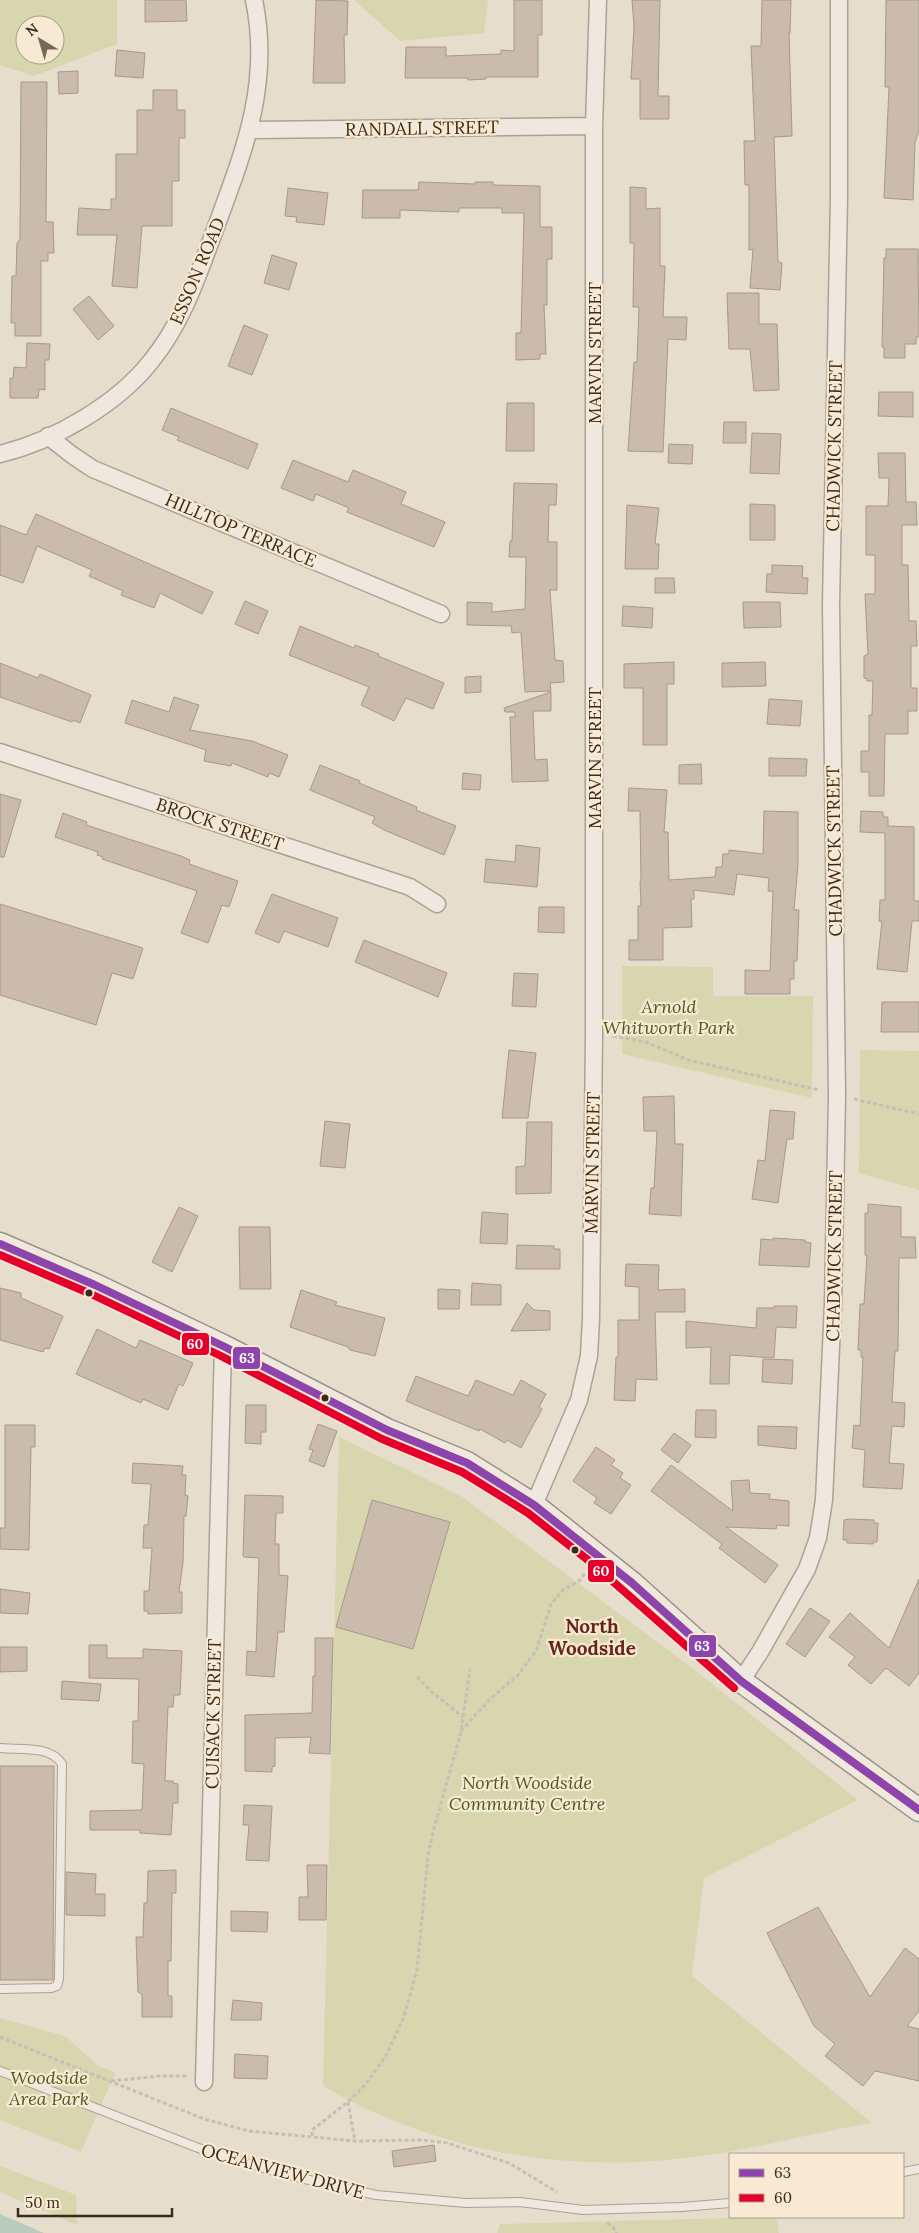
<svg xmlns="http://www.w3.org/2000/svg" width="919" height="2233" font-family="Lora,serif">
<rect width="100%" height="100%" fill="#e6ddcc"/>
<path fill="#d8d6ae" fill-rule="evenodd" d="M0 0H117V44L34 76 0 65ZM25 25H55V55H25Z
M354 0H488L484 33 400 41Z
M622 966 713 967V996H813L812 1098 622 1054Z
M860 1050 919 1051V1190L859 1173Z
M339 1437 461 1496 696 1671 858 1800 704 1878 692 1976 872 2123C815 2132 759 2148 701 2156 569 2175 439 2153 323 2086Z
M0 2018 65 2036 97 2065 115 2073 81 2152 0 2120Z
M0 2166 76 2195 77 2225 0 2192Z
M776 2217 779 2233H497L500 2224Z"/>
<path fill="#b8cbbe" d="M0 2214 44 2233H0Z"/>
<path fill="#cabbad" stroke="#a7988b" d="M145 0H186L187 21 145 22Z
M316 0 348 1 347 35H344L345 83H313Z
M514 0H542V35H538V77H486V79L468 80V78H405L406 47H446V56L501 54V50L514 51Z
M632 0H660L658 96H669V119H640V79H631L634 26Z
M762 0H791L790 33H789L792 136 774 137 778 262 782 263 780 290 750 288 753 249 749 250V185H745L744 141H755L751 46H761Z
M886 0H919V130L915 143 913 200 884 198 889 87H885Z
M117 50 145 53 143 78 115 76Z
M78 71V93L59 94 58 72Z
M21 82H47L46 222H53L54 253H48V261H41V336H15V323H11L12 276H16L17 243 20 239Z
M153 90H177V110H185V138H179V181H172V226H142L137 288 112 286 117 235H77L79 208 111 210V199H116V154H137V110H153Z
M419 182 475 184V182H493V185L540 186V227H552V259H547V305H544L546 354H540V359L516 360V333H521L524 213H502V208H459V212L400 210V218H362L363 190H418Z
M630 187 646 188V209L660 208V266H665L663 317H687L686 340 668 339 663 452 628 451 634 362H637L639 307H633L634 243H630Z
M288 188 328 193 324 225 296 222 297 217 285 216Z
M886 249H918L919 337H916V344H905V358H884V347H882L884 258H886Z
M272 255 297 263 289 290 264 283Z
M727 293H759V324H777L779 390 754 391 750 349H729Z
M89 296 114 326 98 340 73 309Z
M244 325 268 335 252 375 228 366Z
M27 343 50 344 49 360H45V390L39 389 38 398H10V378L13 379 14 367 26 368Z
M879 392H913V417L878 416Z
M507 403H534V451H506Z
M171 408 258 444 248 469 177 440 179 437 162 430Z
M724 422H746V443H723Z
M752 433 781 434 779 474 750 473Z
M669 444 693 445 692 464 668 463Z
M878 453H905L906 502H916L917 525H902V565H908L909 621H916L917 646H911V688H917V711H908V734H885L884 796H869V772H861V751H869V715H872L873 681H867V679L864 678V656L868 654 865 594H875V555H866V506H888L889 478H879Z
M293 460 348 482 353 470 406 492 401 504 445 522 434 547 347 512 349 508 316 494 313 501 281 488Z
M514 483 557 484 556 505H549L548 542H557V590H550L555 660 563 661 564 682 550 683 551 691 525 692 521 632 512 633 511 626 467 625V602L492 603V612L525 609 526 557H509L510 541H512Z
M750 504 775 505V540H750Z
M627 505 659 508 655 544H659L658 569H625Z
M36 514 213 592 202 614 160 593 154 608 121 595 123 591 89 576 92 570 37 546 23 583 0 575V525L26 535Z
M772 565 803 566 802 578H808L807 594 766 592 767 574H772Z
M655 578H674L675 593H655Z
M245 601 268 611 258 634 235 624Z
M743 602H780L781 627 744 628Z
M623 606 653 608 652 628 622 626Z
M300 626 354 648 355 645 379 654 378 656 444 683 433 709 406 698 394 721 361 705 369 687 289 655Z
M674 662V684H667V745H643V688H624V664Z
M765 662 766 686 722 687V663Z
M0 663 38 678 40 674 91 695 80 723 73 720 72 722 0 697Z
M481 676V692L465 693V677Z
M551 692V711H533L535 760 547 759 548 781 512 782 510 717H515V712H505L504 708Z
M174 697 199 705 190 730 252 741 288 755 279 777 269 773 268 777 232 763 231 766 204 761 206 750 125 723 132 700 169 712Z
M769 699 802 701 800 726 767 724Z
M769 758 807 759 806 776H769Z
M701 764 702 784H679V765Z
M320 765 360 781 359 783 417 807 416 810 456 826 444 855 384 830 372 823 375 817 310 790Z
M463 773 481 775 480 790 462 789Z
M629 788 667 790 664 832H668L669 880 715 877 716 867H722L723 854H729V850L763 854 764 811 798 812V864L794 910H799L797 961H794V979H790V994H745V970L770 971 773 891H768L769 878 737 874 734 895 694 890V899H691L692 927 663 928V960H629V940H638V906H641L640 881H641L640 811H628Z
M0 794 21 800 4 857H0Z
M861 811 883 812V817H888V826L914 827V901H919V921H912L907 972 877 969 882 921H879L880 900H885V833L860 832Z
M63 813 87 822 86 825 181 856 190 860 189 864 238 881 229 907 222 905 208 943 181 933 197 891 102 859 103 857 97 855 98 852 55 837Z
M516 845 540 848 537 887 484 882 486 859 515 862Z
M272 894 338 918 328 947 284 931 279 943 255 933Z
M0 904 143 948 133 979 112 973 96 1025 0 995Z
M539 907H564V933L538 932Z
M364 940 447 973 438 997 355 962Z
M514 973 538 974 536 1007 512 1006Z
M882 1002H919V1032H881Z
M509 1050 536 1053 528 1118H502Z
M674 1096 675 1144H683L681 1216 649 1214 651 1188H654L657 1131H644L643 1097Z
M770 1110 795 1112 793 1139H787L778 1203 752 1199 758 1160 765 1161Z
M325 1121 350 1124 345 1168 320 1166Z
M527 1122H552L551 1193 516 1194V1167L525 1166Z
M868 1204 901 1207V1237H915L916 1258H899L898 1351H895L892 1402 905 1403 904 1427 892 1426 889 1463 904 1464 902 1489 863 1487 865 1450 852 1448 854 1425 860 1426 863 1357H861V1350H858L860 1304H864L867 1255H865V1213H868Z
M179 1207 198 1216 172 1272 152 1262Z
M482 1212 508 1214 507 1244 480 1243Z
M239 1227H270L271 1289H240Z
M773 1238 805 1240V1242L811 1243 809 1267 759 1265 761 1239 773 1240Z
M517 1245 554 1246V1249H560V1269H516Z
M626 1264 659 1265 658 1290 685 1289V1312H655L657 1380 636 1379 635 1401 614 1400 616 1357H618V1320H639V1287L625 1286Z
M472 1283 501 1285V1305H471Z
M0 1288 21 1293V1298L63 1316 49 1349 45 1348 43 1352 0 1340Z
M438 1289 460 1290 459 1309H438Z
M301 1290 337 1302 335 1305 385 1318 375 1356 350 1350 348 1347 290 1327Z
M527 1303 534 1310 550 1311V1330L511 1331Z
M774 1306H797L796 1328 776 1327 774 1358 730 1355 729 1384H710L711 1347 686 1348V1321L756 1328 757 1308H774Z
M97 1329 136 1348 140 1340 193 1363 183 1386 179 1384 168 1410 143 1399 141 1403 76 1374Z
M763 1359 793 1360 792 1384 762 1382Z
M416 1376 468 1396 476 1380 513 1395 521 1380 546 1394 539 1407 542 1409 521 1448 507 1440 505 1443 480 1429 479 1431 406 1401Z
M246 1405H266V1432H261V1444L245 1443Z
M696 1410H716V1438L695 1437Z
M318 1424 337 1431 324 1467 309 1461 313 1450 309 1449Z
M5 1425H35V1447H31L29 1550 0 1549V1528H5Z
M758 1426 797 1427 796 1449 758 1445Z
M674 1433 691 1445 678 1463 661 1450Z
M596 1447 615 1460 611 1465 623 1473 620 1478 631 1485 611 1514 594 1503 597 1498 573 1481Z
M133 1463 183 1466 182 1475H186L185 1495 188 1496 186 1516H184L183 1562 179 1592H182V1613L148 1614V1611H144V1591H149L152 1548H143L144 1525H148L151 1484 132 1483Z
M671 1465 733 1511 731 1481 749 1480 750 1493 770 1494 769 1499 789 1501V1526L777 1525 776 1529 726 1527 778 1565 765 1583 719 1548 722 1544 651 1491Z
M245 1495 283 1496V1513H276L275 1544H279V1575L288 1576 284 1632H278L274 1677 246 1675 247 1651 256 1652 259 1558 244 1557 243 1555Z
M372 1500 450 1522 413 1649 336 1627Z
M849 1519 874 1520V1523H878L877 1542H873V1544L847 1543V1540H843L844 1520Z
M919 1579V1673L909 1686 886 1668 871 1684 848 1665 855 1657 829 1637 850 1613 889 1648Z
M0 1589 30 1593 28 1614 0 1613Z
M810 1608 830 1621 805 1657 786 1644Z
M315 1638H333L330 1754 309 1753 311 1737 275 1738V1766L272 1767V1772L245 1771V1715L312 1713 313 1676H315Z
M89 1645H107V1658H143V1649L182 1651 180 1695H174L173 1707H168L165 1781H173V1783L178 1784V1803H173L171 1835 140 1833V1830H90V1811L142 1810 144 1764 132 1763 133 1721H138L139 1679 89 1678Z
M0 1647H27V1671L0 1672Z
M62 1681 101 1684 99 1701 61 1699Z
M0 1766H54L53 1980H0Z
M244 1805 272 1806 269 1861 246 1860 249 1825H243Z
M307 1865H327L326 1920H299V1897H308Z
M176 1870V1893H172L171 1961H168V1996H172V2017H142V1994L138 1992 136 1937H143L144 1903H147L148 1871Z
M66 1872 96 1874 95 1894H105V1916L66 1915Z
M818 1907 870 1997 905 1948 919 1959V2011L907 2026 919 2029V2081L875 2071 863 2086 825 2056 835 2044 814 2026 767 1933Z
M231 1911 268 1912 267 1932 231 1931Z
M233 2000 262 2003 261 2020H231Z
M235 2054 268 2056 267 2079 234 2078Z
M434 2145 436 2161 394 2167 392 2151Z"/>
<g fill="none" stroke-linecap="round" stroke-linejoin="round">
<g stroke="#aba296" stroke-width="10">
<path id="lane" d="M0 1748C20 1750 50 1745 62 1764L59 1979 57 1986 51 1988 0 1989
M0 2071 201 2149 287 2175 376 2195 466 2203 520 2202 583 2210 682 2207 730 2203
M903 2172 919 2169"/>
</g>
<g stroke="#aba296" stroke-width="19">
<path id="street" d="M251 130 594 126
M48 436 72 455 93 469 441 614
M0 454C54 441 118 404 152 360 182 323 197 278 213 235 242 156 272 86 254 0
M0 752 410 887 437 904
M534 1505 579 1400 589 1356 591 1319 594 1033V126L598 0
M741 1681 760 1652 807 1569 818 1538 824 1500 833 1304 837 1096 831 605 839 198V0
M204 2082 223 1346"/>
</g>
<g stroke="#9b9186" stroke-width="25">
<path id="secondary" d="M0 1244 95 1285 223 1346 387 1430 467 1463 534 1505 632 1583 741 1681 919 1810"/>
</g>
<path stroke="#c7bfb6" stroke-width="3" stroke-dasharray="4 2.5" stroke-linecap="butt" d="M613 1036 646 1042 688 1060 819 1090
M854 1099 919 1114
M417 1677 432 1692 463 1717
M461 1731 490 1699 518 1675 536 1651 551 1604 564 1589 579 1581 585 1573
M0 2037 204 2119 249 2131 355 2141 422 2140 447 2143 509 2163 557 2192
M111 2081 160 2076H187
M348 2102 355 2141
M312 2136V2130L348 2102 366 2084 387 2054 404 2016 417 1970 428 1856 433 1832 461 1732 470 1669
M607 2223 613 2227 617 2233"/>
<use href="#lane" stroke="#eee8df" stroke-width="8"/>
<use href="#street" stroke="#eee8df" stroke-width="16"/>
<use href="#secondary" stroke="#eee8df" stroke-width="22"/>
<g stroke="#f8ead2" stroke-width="11">
<path id="bus-1" d="M0 1244 95 1285 223 1346 387 1430 467 1463 534 1505 632 1583 741 1681 919 1810"/>
</g>
<g stroke="#f8ead2" stroke-width="11">
<path id="bus-2" d="M0 1255 91 1294 219 1355 382 1439 462 1472 528 1513 593 1564 734 1688"/>
</g>
<use href="#bus-1" stroke="#8e44ad" stroke-width="8"/>
<use href="#bus-2" stroke="#e4002b" stroke-width="8"/>
</g>
<g fill="#3b2a1d" stroke="#f8ead2" stroke-width="2">
<circle cx="89" cy="1293" r="4.5"/>
<circle cx="325" cy="1398" r="4.5"/>
<circle cx="575" cy="1550" r="4.5"/>
</g>
<g text-anchor="middle" dominant-baseline="central" stroke-width="4.5" stroke-linejoin="round" paint-order="stroke">
<g font-size="18" fill="#3b2a1d" stroke="#f8ead2">
<text transform="translate(422 128) rotate(-1)">RANDALL STREET</text>
<text transform="translate(197 271) rotate(-67)">ESSON ROAD</text>
<text transform="translate(594 353) rotate(-90)">MARVIN STREET</text>
<text transform="translate(834 446) rotate(-89)">CHADWICK STREET</text>
<text transform="translate(241 530) rotate(23)">HILLTOP TERRACE</text>
<text transform="translate(594 758) rotate(-90)">MARVIN STREET</text>
<text transform="translate(220 824) rotate(18)">BROCK STREET</text>
<text transform="translate(834 851) rotate(-91)">CHADWICK STREET</text>
<text transform="translate(592 1163) rotate(-89)">MARVIN STREET</text>
<text transform="translate(834 1256) rotate(-89)">CHADWICK STREET</text>
<text transform="translate(213 1714) rotate(-89)">CUISACK STREET</text>
<text transform="translate(283 2171) rotate(15)">OCEANVIEW DRIVE</text>
</g>
<g font-size="18" font-style="italic" fill="#4f5922" stroke="#f8ead2">
<text x="669" y="1006">Arnold<tspan x="669" dy="21">Whitworth Park</tspan></text>
<text x="527" y="1782">North Woodside<tspan x="527" dy="21">Community Centre</tspan></text>
<text x="49" y="2077">Woodside<tspan x="49" dy="21">Area Park</tspan></text>
</g>
<g font-size="19" font-weight="bold" fill="#6a251a" stroke="#f8ead2">
<text x="592" y="1626">North<tspan x="592" dy="22">Woodside</tspan></text>
</g>
</g>
<g stroke="#f8ead2" stroke-width="2">
<rect x="181" y="1332" width="29" height="24" rx="5" fill="#e4002b"/>
<rect x="232" y="1346" width="29" height="24" rx="5" fill="#8e44ad"/>
<rect x="587" y="1559" width="28" height="24" rx="5" fill="#e4002b"/>
<rect x="688" y="1634" width="29" height="24" rx="5" fill="#8e44ad"/>
</g>
<g font-size="14" text-anchor="middle" font-weight="bold" fill="#fff">
<text x="195" y="1349">60</text>
<text x="247" y="1363">63</text>
<text x="601" y="1576">60</text>
<text x="702" y="1651">63</text>
</g>
<rect x="729" y="2153" width="175" height="65" fill="#f8ead2" stroke="#ac9d8a"/>
<rect x="739" y="2169" width="25" height="8" fill="#8e44ad" stroke="#ac9d8a"/>
<text x="774" y="2178" font-size="15" fill="#3b2a1d">63</text>
<rect x="739" y="2194" width="25" height="8" fill="#e4002b" stroke="#ac9d8a"/>
<text x="774" y="2203" font-size="15" fill="#3b2a1d">60</text>
<g transform="translate(40 40) rotate(322)"><circle r="24" fill="#f8ead2" stroke="#ac9d8a"/>
<path d="M0-4L9 19L0 12L-9 19Z" fill="#77695a"/>
<text y="-8" font-size="14" font-weight="bold" text-anchor="middle" fill="#3b2a1d">N</text>
</g>
<path d="M18 2208v8h154v-8" fill="none" stroke="#3b2a1d" stroke-width="2.5"/>
<text x="25" y="2208" font-size="15" fill="#3b2a1d" stroke="#f8ead2" stroke-width="4" paint-order="stroke">50 m</text>
</svg>
